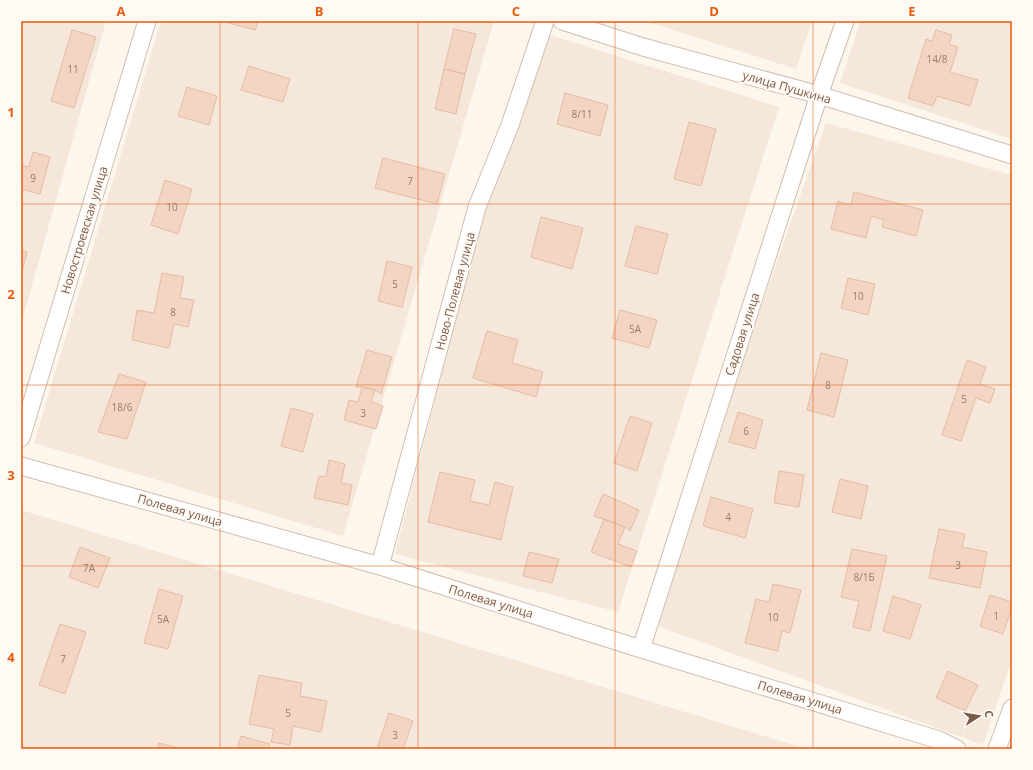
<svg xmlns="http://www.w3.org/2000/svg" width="1033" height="770" font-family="'Open Sans',sans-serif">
<rect width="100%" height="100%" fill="#fdf6ec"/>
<path fill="#f5e8da" d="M21 21H106L21 325Z
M161 21H494L343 536 34 443Z
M645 21H812L796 69Z
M861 21H1012V139L840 83Z
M531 29 779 107 618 612 395 554Z
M826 123 1012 175V659L983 745 649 623Z
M21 510 807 749H21Z"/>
<path fill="#f3d5c3" stroke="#e6bba3" d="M229 21H258L255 30 229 23Z
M454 29 476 34 465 74 444 69Z
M72 30 96 37 74 108 51 101Z
M936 30 952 35 949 44 958 47 950 72 978 80 970 106 937 96 933 106 908 98 926 39 932 41Z
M249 66 290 79 283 102 241 90Z
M444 69 465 74 456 114 435 109Z
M187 87 217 96 209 125 178 116Z
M565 93 608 105 600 136 557 124Z
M689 122 716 129 701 186 674 179Z
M33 152 50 157 40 194 21 189V165L29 167Z
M383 158 445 174 437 204 375 188Z
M165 180 192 189 178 234 151 225Z
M854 192 923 210 916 236 882 227 884 220 871 216 866 238 831 229 838 201 851 205Z
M541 217 583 228 572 269 531 257Z
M636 226 668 234 657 274 625 266Z
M21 250 27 252 21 275Z
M387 261 412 267 402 307 378 301Z
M162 273 184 277 180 298 194 300 188 327 174 324 169 348 132 340 137 310 154 313Z
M848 278 875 284 868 315 841 308Z
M620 310 657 320 649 348 612 338Z
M487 331 518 340 512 363 543 372 536 397 473 378Z
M367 350 392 357 381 394 375 390 362 387H356Z
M821 353 848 360 834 417 807 410Z
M967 360 986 367 980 384 995 389 990 403 976 398 961 441 942 435Z
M119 374 146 382 127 439 98 432Z
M362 387 375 390 371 402 383 406 376 429 344 420 349 400 358 402Z
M291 408 313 414 303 452 281 446Z
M738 412 763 420 755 449 729 442Z
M630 416 652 423 637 471 614 463Z
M329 460 345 464 341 483 352 485 348 505 314 498 319 476 326 477Z
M779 471 804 475 799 507 774 503Z
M440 472 475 480 470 501 489 505 495 482 513 487 501 540 428 522Z
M840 479 868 486 861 519 832 512Z
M603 494 639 510 630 531 625 527 594 516Z
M711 497 753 509 745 538 703 526Z
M604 519 625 527 618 544 637 551 631 567 591 552Z
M939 529 965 534 962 547 987 552 980 588 929 578Z
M80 547 110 558 98 588 69 577Z
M852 549 887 556 870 631 853 627 859 601 841 597Z
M529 552 559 559 552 583 523 576Z
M773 584 801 590 790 633 782 631 778 651 745 643 756 599 769 602Z
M159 589 183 596 168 649 144 643Z
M990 595 1012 602V607L1003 634 980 626Z
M893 596 921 605 910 639 883 631Z
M60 624 86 632 65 694 39 685Z
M948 671 978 685 965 711 936 698Z
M259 675 302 683 300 696 327 701 321 732 293 726 290 745 271 742 274 729 249 724Z
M389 713 413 721 403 749H377Z
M241 736 270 744 268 749H237Z
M159 743 178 748V749H157Z"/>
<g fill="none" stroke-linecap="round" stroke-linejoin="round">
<g stroke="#d1beb0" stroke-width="19">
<path id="street" d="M562 21 643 47 819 95 1012 155
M21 438 147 21
M21 466 380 566 641 649 939 740 957 749
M380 566 477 207 510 125 545 21
M641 649 819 95 845 21
M997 749 1012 708"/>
</g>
<use href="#street" stroke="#fff" stroke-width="17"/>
</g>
<path fill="none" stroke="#e8590c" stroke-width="1" stroke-opacity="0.55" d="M220 21V749M418 21V749M615 21V749M813 21V749M21 204H1012M21 385H1012M21 566H1012"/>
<g text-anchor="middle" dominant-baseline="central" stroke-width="4" stroke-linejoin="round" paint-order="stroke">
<g font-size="10" fill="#987a6a">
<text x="937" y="59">14/8</text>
<text x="73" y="69">11</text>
<text x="582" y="114">8/11</text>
<text x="33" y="178">9</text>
<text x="410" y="181">7</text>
<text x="172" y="207">10</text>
<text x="395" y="284">5</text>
<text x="858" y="296">10</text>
<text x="173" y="312">8</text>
<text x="635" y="329">5А</text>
<text x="828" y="385">8</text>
<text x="964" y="399">5</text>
<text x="122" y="407">18/6</text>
<text x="363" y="413">3</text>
<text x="746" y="431">6</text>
<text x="728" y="517">4</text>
<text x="958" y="565">3</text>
<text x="89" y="568">7А</text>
<text x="864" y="577">8/1Б</text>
<text x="996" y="616">1</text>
<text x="773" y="617">10</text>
<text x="163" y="619">5А</text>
<text x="63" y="659">7</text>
<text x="288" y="713">5</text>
<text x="395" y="735">3</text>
</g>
<g font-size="12" fill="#7a5c4d" stroke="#fffaf3">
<text transform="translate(787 87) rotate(16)">улица Пушкина</text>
<text transform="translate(84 230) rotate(-73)">Новостроевская улица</text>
<text transform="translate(455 291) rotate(-75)">Ново-Полевая улица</text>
<text transform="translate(742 334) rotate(-72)">Садовая улица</text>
<text transform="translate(180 510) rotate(16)">Полевая улица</text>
<text transform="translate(491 601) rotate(17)">Полевая улица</text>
<text transform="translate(800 697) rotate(17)">Полевая улица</text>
</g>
</g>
<rect width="1033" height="770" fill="none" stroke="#fffaf3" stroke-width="44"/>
<g transform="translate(979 716) rotate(78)" stroke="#fffaf3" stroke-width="3" paint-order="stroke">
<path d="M0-3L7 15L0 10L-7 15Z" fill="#7a5c4d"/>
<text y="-6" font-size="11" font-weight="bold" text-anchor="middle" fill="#7a5c4d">С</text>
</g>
<rect x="22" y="22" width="989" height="726" fill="none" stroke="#e8590c" stroke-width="1.5"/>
<g font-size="13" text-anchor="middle" font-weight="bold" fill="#e8590c">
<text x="121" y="16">A</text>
<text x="319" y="16">B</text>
<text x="516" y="16">C</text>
<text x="714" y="16">D</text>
<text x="912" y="16">E</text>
<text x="11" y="117">1</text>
<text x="11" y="299">2</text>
<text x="11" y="480">3</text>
<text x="11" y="662">4</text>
</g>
</svg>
